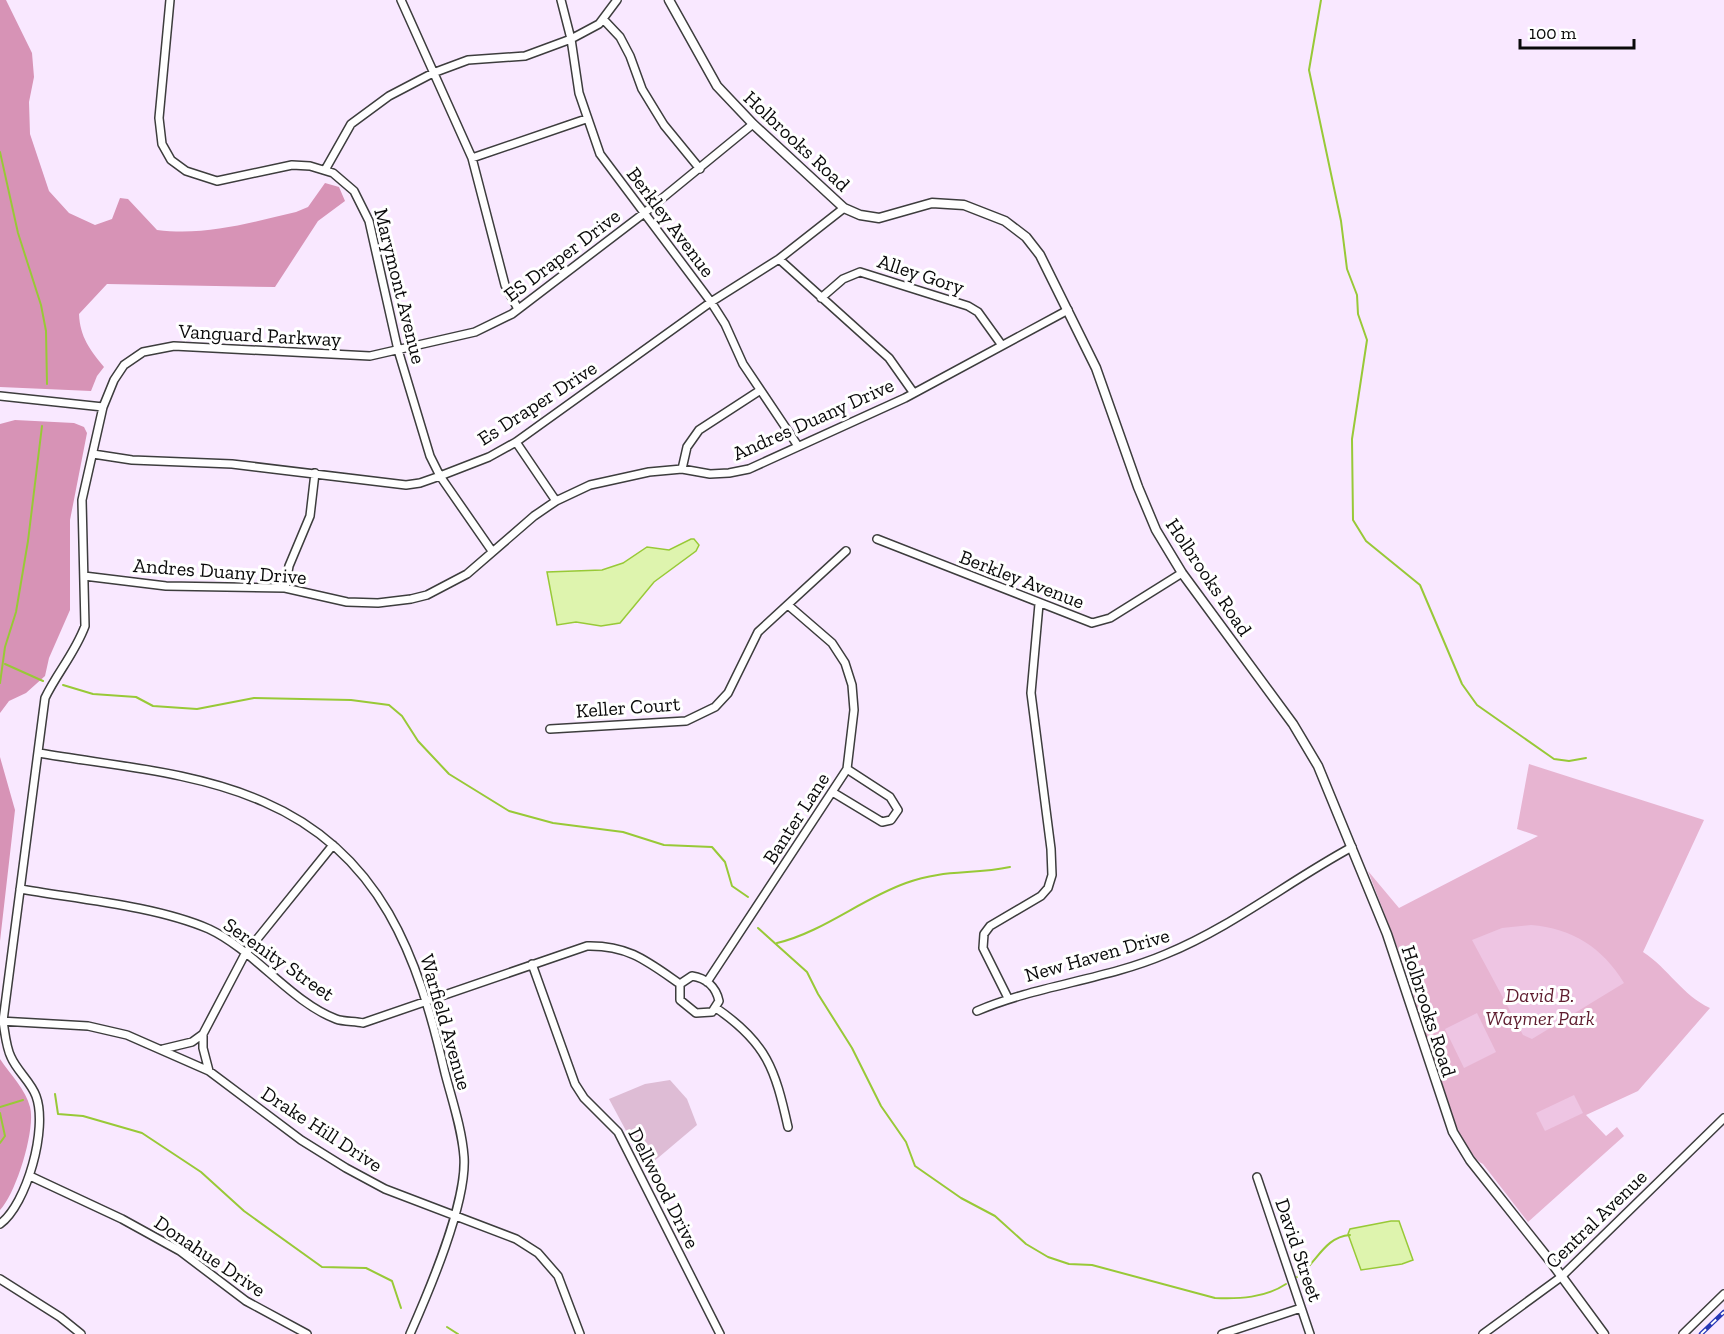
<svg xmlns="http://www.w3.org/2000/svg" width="1724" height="1334" font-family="'Zilla Slab',serif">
<rect width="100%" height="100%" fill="#f9e8ff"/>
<path fill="#e7b4d1" d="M1529 764 1704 820 1643 952C1669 969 1682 995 1710 1008L1638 1091 1586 1115 1606 1136 1617 1127 1624 1136 1528 1222 1483 1164C1450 1144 1421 1015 1407 974 1395 940 1381 905 1368 871L1399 908 1538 836 1517 829Z"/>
<path fill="#d793b6" d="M0 0H6L32 53 34 77 29 102 30 134 49 191 69 213 95 225 112 219 120 198 128 199 157 230C206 236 249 223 296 212L308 207 325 183 339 187 345 201 318 221 275 287 107 284 79 314C80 337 90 350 104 367L97 376 91 391 0 387Z
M15 420 74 423 84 427 87 433 70 520V610L49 658 45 676 26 693 9 701 0 713V424Z
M0 757 15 810 0 941Z
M0 1059C10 1074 26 1090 30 1107 36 1129 16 1194 0 1210Z"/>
<path fill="#debcd5" d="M670 1080 687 1099 697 1125 646 1168 609 1099 645 1084Z"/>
<path fill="#eec5e3" d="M1531 925C1572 928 1603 948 1624 983L1532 1039 1523 1035 1472 940 1502 928Z
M1477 1013 1496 1052 1464 1068 1445 1029Z
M1574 1095 1583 1113 1545 1131 1536 1113Z"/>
<path fill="#def4ae" stroke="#98c937" stroke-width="1.5" d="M691 539H694L699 545 696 551 654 582 620 623 601 626 576 622 557 625 547 572 602 570 623 563 647 547 669 550Z
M1391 1221H1399L1413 1260 1402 1264 1361 1270 1348 1234 1350 1229Z"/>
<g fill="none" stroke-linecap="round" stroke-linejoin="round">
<path stroke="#98c937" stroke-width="2" d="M1321 0 1309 70 1341 221 1347 269 1357 295 1358 314 1367 340 1352 439 1353 520 1366 541 1420 585 1462 684 1477 705 1554 759 1569 761 1586 758
M0 152 18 233 41 305 46 331 47 384
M5 664 43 681
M0 683 5 647 16 612 28 541 42 426
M63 685 93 694 136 697 153 706 197 709 254 698 351 700 389 705 402 716 418 741 449 774 509 811 553 823 623 832 664 845 712 847 725 862 732 886 748 897
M758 928 807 972 818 994 852 1048 881 1106 906 1142 915 1166 961 1198 995 1216 1026 1244 1048 1257 1069 1264 1092 1265 1215 1298C1239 1299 1265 1298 1286 1284
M777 943C823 932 861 899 906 883 944 869 972 875 1010 867
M55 1094 58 1114 83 1116 142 1133 201 1172 244 1211 322 1267 366 1268 392 1281 401 1308
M0 1107 23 1100
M0 1113 5 1136 0 1143
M1297 1277C1317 1263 1324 1237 1350 1235
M447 1327 458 1334"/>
<g stroke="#3d3d3d" stroke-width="10">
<path id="minor" d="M170 0 159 118 162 144 171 160 186 171 217 181 292 165 310 166 333 173 354 191 369 221 398 350 430 456 440 476 492 551
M401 0 472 158 505 285 518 309
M561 0 571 39 579 93 600 154 711 302 725 324 743 364 798 446
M603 19 620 37 630 56 642 89 664 125 700 169
M472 158 586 119
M325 170 351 124 389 96 433 73 468 60 525 56 571 39 599 24 617 0
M779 259 889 358 913 392
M821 298 843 279 860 272 968 306 978 312 1001 344
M0 396 103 407
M516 442 556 501
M93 454 132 460 232 464 406 485 420 483 440 476 489 457 516 442 711 302 779 259 844 208
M682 469 687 447 699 430 759 391
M877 539 1092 623 1110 618 1182 573
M84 576 166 586 285 588 347 602 378 603 411 599 427 595 467 574 534 516 556 501 590 485 649 472 682 469 710 474 729 473 749 469 905 398 1068 310
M285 588 289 566 310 516 315 473
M550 729 686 721 715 707 728 693 758 632 846 551
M39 753C113 766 194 771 264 802 382 853 418 957 445 1073 452 1100 462 1129 464 1157 467 1203 429 1291 410 1334
M834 793 882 822 891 820 898 810 890 797 847 769
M20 889C78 899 156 906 209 929 254 950 291 1002 336 1019 344 1022 355 1021 363 1023L587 946C628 945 647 961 680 984
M532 964 575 1084 584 1098 618 1132 720 1334
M692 976C706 978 716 987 719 1001L712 1012 696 1013 680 1000V984Z
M707 982 847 769 854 710 852 685 845 663 832 643 788 605
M1008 998 983 948 984 934 990 926 1041 896 1048 888 1052 875 1051 849 1031 693 1039 604
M716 1008C767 1043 775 1069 788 1127
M977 1011C1038 985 1105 980 1166 954 1232 927 1289 881 1352 847
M0 1021 88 1026 127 1035 209 1071 301 1140 346 1168 385 1189 516 1239 538 1253 558 1276 580 1334
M203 1034V1048L209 1071
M163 1049 192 1042 203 1034 245 954 333 845
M30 1176 122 1219 180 1251 246 1301 307 1334
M1257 1177 1310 1334
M0 1224C27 1204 48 1128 36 1096 31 1082 17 1071 11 1057 6 1047 5 1033 3 1021L45 698C57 673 75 653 85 626L82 500 103 407 114 380 124 365 143 352 174 346 370 356 475 332 512 314 643 214 753 124
M0 1279 60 1317 81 1334
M1222 1334 1301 1308
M1483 1334 1561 1277 1724 1118
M1683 1334 1724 1294"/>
</g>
<g stroke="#3d3d3d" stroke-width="11">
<path id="tertiary" d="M669 0 717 86 753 124 844 208 860 215 879 218 932 203 964 205 1005 221 1026 237 1040 255 1096 368 1138 487 1156 530 1182 573 1293 724 1318 766 1387 934 1453 1132 1470 1160 1551 1262 1604 1334"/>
</g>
<use href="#minor" stroke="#fff" stroke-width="7"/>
<use href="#tertiary" stroke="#fff" stroke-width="8"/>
<g stroke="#2737b6" stroke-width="4.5">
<path id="rail" d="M1701 1334 1724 1312"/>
</g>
<use href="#rail" stroke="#fff" stroke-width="2" stroke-dasharray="7" stroke-linecap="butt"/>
</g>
<g text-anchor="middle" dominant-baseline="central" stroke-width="6" stroke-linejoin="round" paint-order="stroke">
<g font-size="20" fill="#0a0a0a" stroke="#fff">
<text transform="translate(797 141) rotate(43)">Holbrooks Road</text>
<text transform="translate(671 222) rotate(53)">Berkley Avenue</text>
<text transform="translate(562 255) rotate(-37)">ES Draper Drive</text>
<text transform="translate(921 274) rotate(18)">Alley Gory</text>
<text transform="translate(400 286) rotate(76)">Marymont Avenue</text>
<text transform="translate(260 335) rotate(3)">Vanguard Parkway</text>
<text transform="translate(537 403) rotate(-33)">Es Draper Drive</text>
<text transform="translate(813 419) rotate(-24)">Andres Duany Drive</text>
<text transform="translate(220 571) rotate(4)">Andres Duany Drive</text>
<text transform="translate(1209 577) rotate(56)">Holbrooks Road</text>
<text transform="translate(1022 579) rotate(21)">Berkley Avenue</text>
<text transform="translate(628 707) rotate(-4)">Keller Court</text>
<text transform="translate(796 818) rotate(-57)">Banter Lane</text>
<text transform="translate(1097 955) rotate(-16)">New Haven Drive</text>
<text transform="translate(279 959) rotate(35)">Serenity Street</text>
<text transform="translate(1429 1011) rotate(72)">Holbrooks Road</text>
<text transform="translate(446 1022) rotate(74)">Warfield Avenue</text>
<text transform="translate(322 1129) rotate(33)">Drake Hill Drive</text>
<text transform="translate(664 1188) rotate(63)">Dellwood Drive</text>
<text transform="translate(1596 1219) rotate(-44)">Central Avenue</text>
<text transform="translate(1299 1250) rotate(71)">David Street</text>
<text transform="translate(210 1256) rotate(34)">Donahue Drive</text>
</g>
<g font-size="20" font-style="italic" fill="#5f1d2f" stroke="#fff">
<text x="1540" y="995">David B.<tspan x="1540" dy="23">Waymer Park</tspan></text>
</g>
</g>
<path d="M1520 39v9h114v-9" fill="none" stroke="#0a0a0a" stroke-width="3"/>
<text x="1529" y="39" font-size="18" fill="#0a0a0a" stroke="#ffffff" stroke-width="4.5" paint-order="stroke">100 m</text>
</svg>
